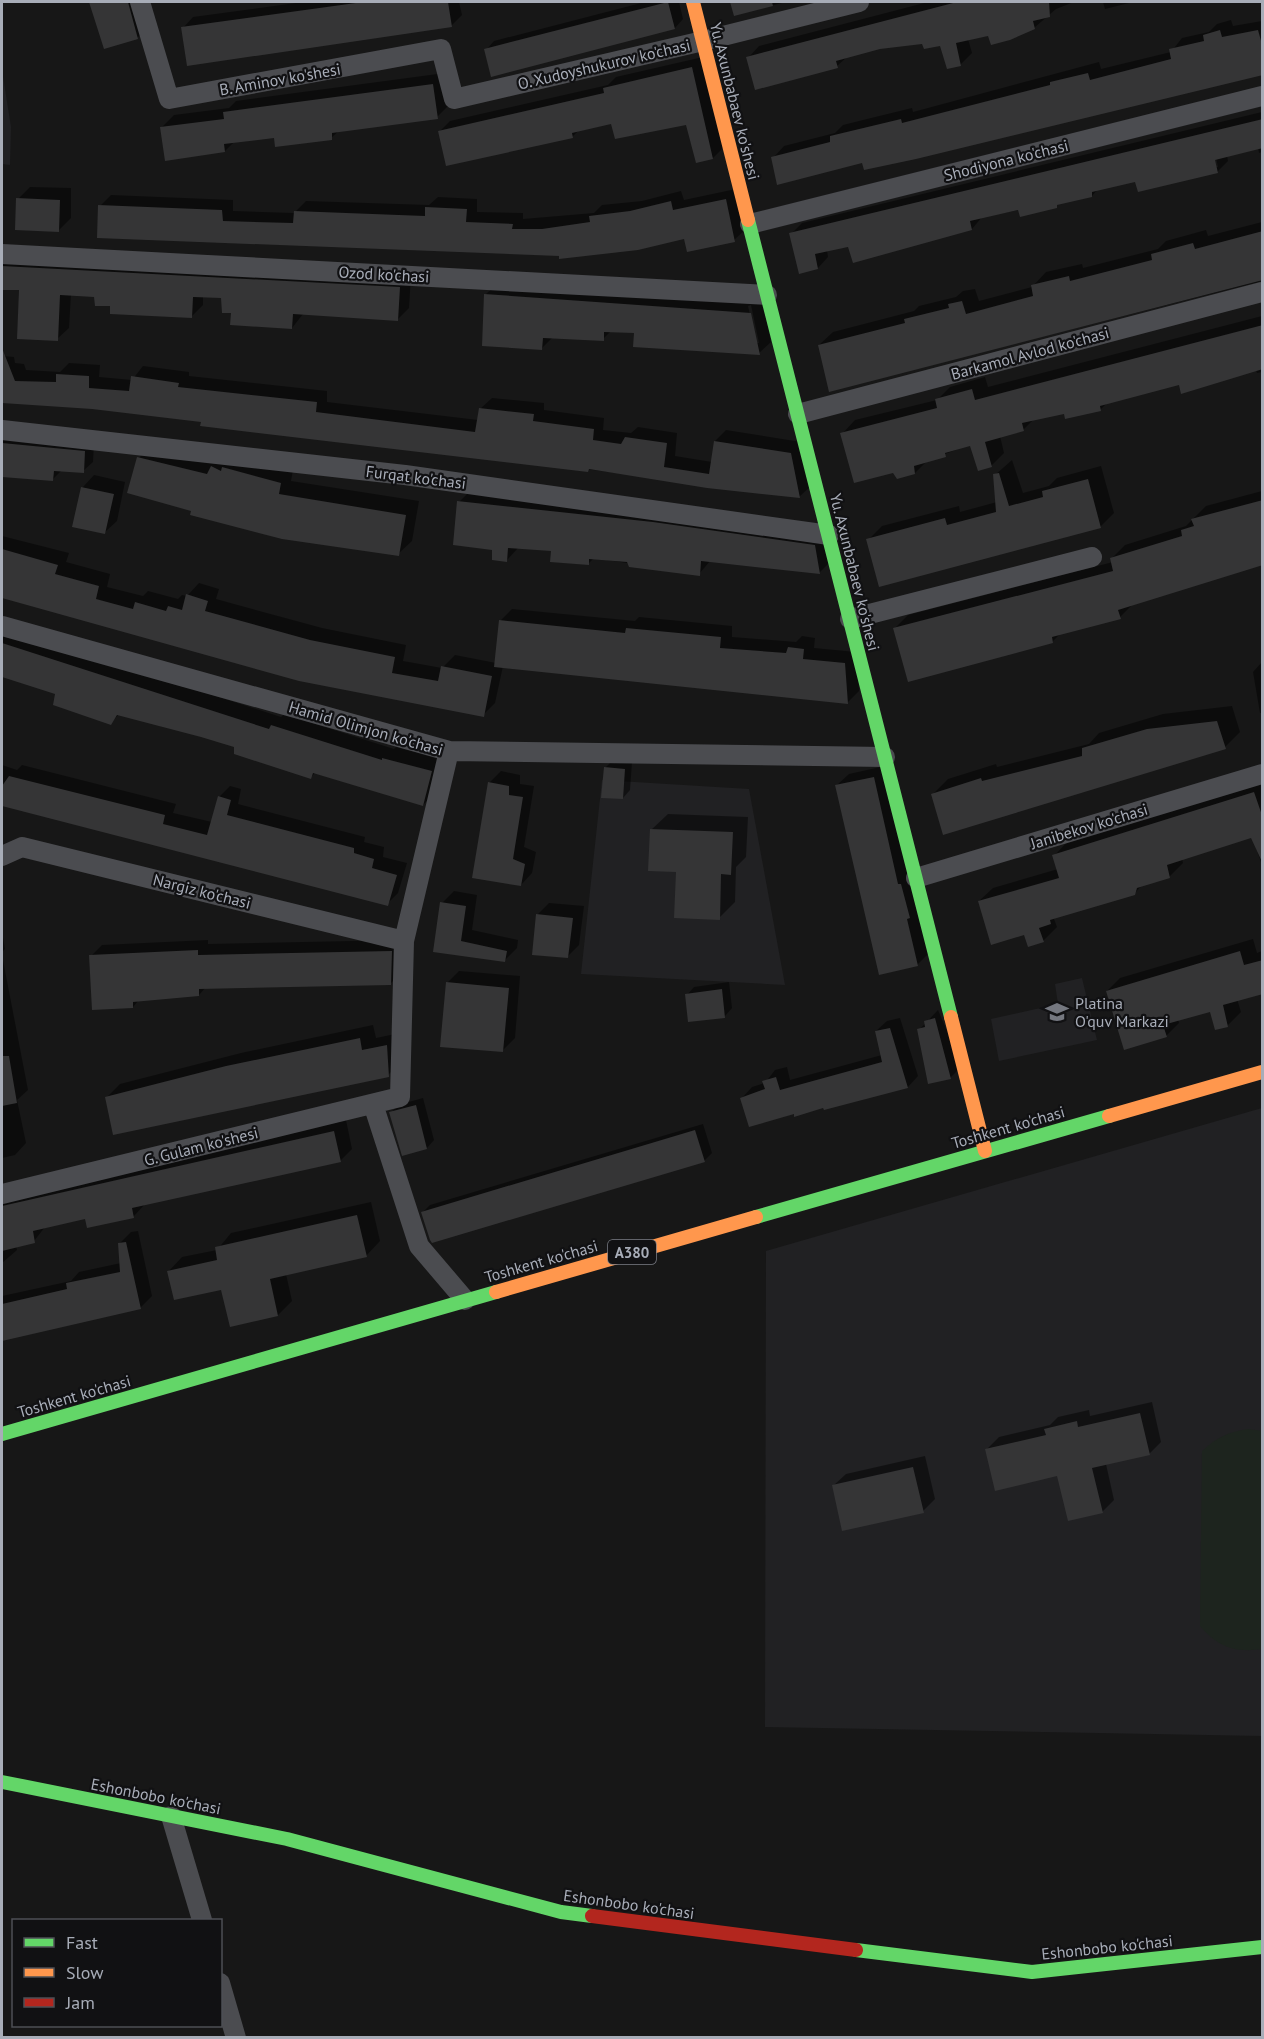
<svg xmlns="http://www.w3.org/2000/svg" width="1264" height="2039" font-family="'PT Sans',sans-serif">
<rect width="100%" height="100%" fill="#171717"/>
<path fill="#212123" d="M2 70 11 127 10 165 2 164Z
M602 780 749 789 785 985 581 974Z
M1082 978 1097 1040 999 1061 991 1019 1058 1004 1055 984Z
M1262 1108V1736L765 1727 766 1251Z"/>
<path fill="#1d241e" d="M1248 1429 1262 1431V1649C1235 1653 1218 1647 1200 1626L1202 1451C1217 1437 1229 1432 1248 1429Z"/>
<path fill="#0007" fill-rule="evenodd" d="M91 2H143L150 26 138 37 105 47Z
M303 2H459L462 15 451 26 183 28 193 17Z
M645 2H679L683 19 675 28 486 50 494 41Z
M731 2H786L735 15Z
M928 2H1074L1056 9 1034 28 968 39 972 53 961 64 948 67 941 44 923 42 880 48 847 57 837 66 748 58 759 46Z
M1103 2H1133L1105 9Z
M1231 20 1233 26 1262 21V74L863 161 773 158 784 146 835 133 843 125 867 119 912 108 913 112 1099 62 1101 69 1171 52 1182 38 1209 32 1217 24Z
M703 57 724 147 713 158 688 123 612 122 579 130 572 137 439 132 450 121 608 85 616 77Z
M445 73 449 105 437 117 340 130 331 138 275 136 234 142 225 151 162 127 174 115 229 108 236 101Z
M1262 112V152L1259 153 1258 147 1227 156 1228 161 1217 172 1136 180 1098 189 1092 196 982 217 972 229 827 250 828 257 818 268 791 234 802 223ZM1215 153 1218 167H1215Z
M30 187 71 188V218L59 230 18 199Z
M736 189 745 230 734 240 685 237 560 254 98 236 100 206 111 195 233 200V211L294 213 306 201 429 205 438 197 477 199V212L523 213V219L594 213 602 205 642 201 681 191 684 200Z
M1262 222V281L830 390 819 345 833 332 914 311 919 306 956 297 963 291 975 289 979 301 1032 287 1046 272 1082 264 1083 268 1158 249 1166 241 1206 230 1208 236Z
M2 253 411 276 409 308 398 319 303 314 292 328 232 312 223 297 203 296V305L191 317 112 305 95 296 71 294 69 328 57 339 21 289H2Z
M498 283 763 302 771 342 759 353 635 331 612 330 603 339 553 337 541 349 486 294ZM751 305 759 343H756L748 306Z
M1262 316V372L1257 373 1256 369 1180 383 1107 403 1101 409 1065 412 1034 419 1023 430 1000 436 1004 453 991 466 971 444 927 461 915 473 894 471 842 434 855 420 937 400 950 387 985 377 988 387Z
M2 348 3 356 14 357 15 363 24 364 26 370 60 372 69 363 100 365 99 377 132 380 143 366 189 372V376L327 391V402L478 420 480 409 492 398 544 403V410L604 418 603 430 631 433 638 427 677 433 675 456 712 462 715 441 726 430 801 442 811 486 800 496 92 407 2 402Z
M2 433 94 442 93 462 83 471 62 470 52 480 2 476Z
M152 444 293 470 291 481 419 501 412 541 398 554 193 510 139 458Z
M1012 460 1023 493 1049 486 1057 478 1101 466 1114 513 1100 527 868 540 882 526 959 506 960 512 997 502 995 475Z
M94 475 125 482 117 521 105 532 74 526 83 487Z
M471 490 826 534 831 561 819 573 711 560 699 574 594 558 588 564 553 550 518 548 507 560 494 549 459 502Z
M1262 491V563L1134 603 1120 617 1061 633 1052 642 909 680 895 628 908 615 1113 562 1112 558 1125 545 1186 526 1206 506Z
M2 536 69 553 66 562 110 574 107 587 143 596 148 591 178 599 182 595 187 596 199 583 219 589 216 599 322 628 406 645 403 661 442 668 455 655 496 663 500 621 512 609 635 621 639 617 732 626V637L796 642 802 636 815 638 814 648 856 652 859 691 847 703 503 666 495 703 483 715 300 679 2 596Z
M2 627 281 717 284 714 394 749 396 747 443 760 435 793 423 805 315 773 311 777 236 746 119 714 111 723 57 693 2 676Z
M1262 662V713H1260L1253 672Z
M1232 706 1240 732 1225 747 933 794 948 779 996 764 997 767 1089 744 1099 733 1163 714Z
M613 760 632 762 630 790 623 798 605 768Z
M2 765 17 770 22 765 176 804 173 813 212 822 219 797 230 786 241 789 238 804 365 837 364 842 384 847 383 857 407 863 398 893 387 904 2 804Z
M885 766 929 953 917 965 837 785 849 774Z
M501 771 520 775V784L534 786 524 847 536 852 532 873 521 885 489 783Z
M1262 780V865L1252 836 1182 859 1183 863 1170 876 1143 884 1134 894 1056 917 1054 919 1057 927 1043 941 1025 934 979 901 993 888 1058 869 1054 856 1067 842Z
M668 814 748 817 746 857 736 867 735 902 719 918 677 870 651 830Z
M454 891 477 895 472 930 518 940 517 948 505 960 434 951 442 903Z
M549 903 584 906 579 945 567 957 537 915Z
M2 932 5 949 2 952Z
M1253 939 1257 953 1262 951V993L1237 999 1241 1012 1228 1025 1211 1010 1178 1019 1179 1023 1166 1036 1107 991 1120 978Z
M208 940V944L402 940V972L390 984 206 987 199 995 139 1000 133 1007 91 956 102 945Z
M2 955 28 1090 17 1100 26 1143 15 1155 2 1158Z
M459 971 520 976 515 1038 503 1050 447 983Z
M729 982 732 1008 725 1016 687 995 694 987Z
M938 1010 962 1066 950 1078 919 1030Z
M900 1018 918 1076 908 1087 795 1112 742 1098 752 1087 765 1083 775 1070 787 1067 790 1080 882 1055 876 1031 887 1021Z
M373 1025 376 1038 400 1033 401 1062 388 1075 107 1097 120 1084 241 1053Z
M423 1098 434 1140 427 1148 391 1113 398 1105Z
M346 1120 352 1149 340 1161 145 1204 134 1216 86 1217 45 1227 34 1241 16 1246 17 1250 2 1263V1197Z
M703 1124 712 1153 704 1161 422 1213 430 1205Z
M371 1202 380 1241 366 1256 286 1274 292 1301 278 1315 222 1288 168 1272 182 1257 217 1250 231 1233Z
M138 1231 152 1296 140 1308 2 1339V1296L71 1281 79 1272 121 1263 119 1244 131 1232Z
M1152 1402 1161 1442 1149 1454 1106 1464 1114 1500 1102 1512 1058 1474 987 1449 999 1437 1050 1425 1058 1417 1089 1410 1090 1416Z
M925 1456 935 1499 923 1511 834 1485 846 1474Z"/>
<path fill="#353536" d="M89 2H128L138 39 104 49Z
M363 2H448L452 27 187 66 181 27Z
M668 2 675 29 491 77 484 49Z
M730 2H772L773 6 734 16Z
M957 2H1049L1050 17 1033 21 1035 29 1010 40 991 45 988 36 956 43 961 66 947 69 940 46 924 49 922 44 880 49 836 61 838 68 755 90 746 57Z
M1220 30 1222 37 1258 30 1263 48V75L916 159 864 170 862 163 777 185 771 157 830 142V136L901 119 902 123 1050 85V82L1088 73 1090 80 1171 59 1169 49 1204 41 1203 35Z
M692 67 713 159 696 163 686 125 615 139 611 124 572 133 573 138 446 166 438 131 604 93 603 88Z
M433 84 438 119 332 133V140L275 147 274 138 224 144 225 152 165 161 160 127 224 119 223 112Z
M1263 119V148L1215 160 1218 173 1138 192 1135 182 1092 192V197L1057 205V208L1020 217 1018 210 970 221 972 230 853 263 848 247 815 254 818 269 799 274 789 233Z
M16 198 60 200 59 232 15 230Z
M726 199 735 242 687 252 684 239 638 250 559 259V256L97 238 98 205 222 210 223 221 293 223 294 211 425 216V207L467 209 466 222 513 224 512 229H542L590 222 589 216 630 211 671 201 673 210Z
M1263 231V280L829 392 818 345 905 323 904 319 949 308 948 304 962 301 966 314 1033 296 1031 285 1069 276 1070 281 1152 260 1151 254 1193 243 1195 249Z
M2 266 400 287 398 321 293 314 292 329 230 325 231 313H222L221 298 193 297 192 318 110 314V306H95L94 297 60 295 58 341 17 339 19 290H2Z
M484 294 751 313 760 355 633 347 634 333 604 332V341L543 338 542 350 482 346Z
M1263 325V369L1181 394 1179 385 1100 406 1101 411 1065 419 1064 414 1022 423 1024 431 985 442 992 467 978 471 970 446 945 453 946 457 914 466 915 474 897 479 893 473 854 483 840 433 937 408 935 399 972 389 975 400Z
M2 348 15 381 56 382V374L89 376V388L129 391 131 376 179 383 178 387 317 402 316 412 475 432 479 408 534 414 533 421 594 429 593 440 621 444 625 437 667 443 664 467 709 474 714 441 791 453 800 498 707 488 589 469 588 472 200 426 201 422 92 409 2 403Z
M2 443 85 451 84 473 54 471 53 481 2 477Z
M137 457 207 474 211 466 221 471 222 467 281 483 279 494 406 515 399 556 282 539 190 515 191 511 127 493Z
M999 473 1009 506 1043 497 1042 491 1088 479 1101 528 879 587 866 539 945 518 947 525 996 512 993 474Z
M81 487 114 494 105 534 72 527Z
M1263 500V565L1118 610 1121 619 1052 637 1053 643 908 682 893 628 1113 571 1110 558 1182 536 1181 530 1194 526 1191 519Z
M457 501 653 522 815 545 820 574 701 561 700 576 629 567 627 562 589 559V565L550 562 551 551 508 548 507 562 492 560V550L453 545Z
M2 549 58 565 55 574 99 586 96 599 133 609 135 602 166 611 168 606 182 610 186 594 208 601 205 611 310 640 395 657 392 673 438 681 441 666 492 676 484 717 299 681 2 598Z
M499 620 625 633 626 628 721 637 720 648 786 653 788 647 804 649 803 659 845 663 848 704 494 667Z
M2 643 269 729 271 725 382 760V758L432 771 423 806 313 773 311 779 234 754V747L201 737 117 715 111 725 53 705 55 694 2 677Z
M1217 721 1226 749 943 835 931 794 981 778 982 781 1082 756V748L1147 729Z
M604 767 625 769 623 799 601 798Z
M9 776 165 815 163 824 207 835 218 796 231 800 227 815 354 848V853L374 859 372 868 397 875 388 906 2 806V786Z
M874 777 898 884H901L910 918 907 919 918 966 879 975 835 785Z
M488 782 509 786V795L523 797 513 859 525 864 521 886 472 878Z
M1254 792 1263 818V864L1251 838 1167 865 1170 878 1137 888 1135 895 1050 920 1051 924 1039 928 1044 942 1028 947 1024 935 991 945 978 901 1059 878 1052 855Z
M650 829 733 832 731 875 721 874 720 920 674 918 676 872 648 871Z
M440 902 466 906 461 941 507 951 505 962 433 952Z
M536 914 573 918 568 958 532 955Z
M198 950V955L392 951 391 985 199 989V996L133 1002V1008L92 1010 89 955Z
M1240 951 1244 965 1263 960V994L1223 1005 1228 1027 1215 1030 1210 1012 1163 1025 1167 1037 1124 1050 1106 991Z
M446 982 509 988 503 1052 440 1047Z
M722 989 725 1018 688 1022 685 994Z
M935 1018 951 1079 928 1084 917 1029 925 1027 924 1021Z
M890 1028 908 1088 824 1110 823 1108 794 1117V1114L749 1127 740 1098 765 1089 762 1081 776 1077 780 1090 882 1062 875 1031Z
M360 1038 362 1050 387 1045 389 1077 113 1135 105 1097 226 1066Z
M2 1056H9L17 1103 2 1106Z
M416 1105 427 1149 402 1156 389 1112Z
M695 1130 705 1162 432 1243 430 1240 421 1212Z
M334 1131 341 1162 132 1208 134 1218 87 1228 85 1219 33 1231 35 1243 2 1251V1206Z
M357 1215 367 1257 270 1279 278 1316 230 1327 221 1290 174 1300 167 1271 217 1260 215 1247Z
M126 1242 141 1309 2 1341V1304L67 1289 66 1283 120 1272 118 1243Z
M1140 1413 1150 1455 1092 1468 1103 1513 1068 1521 1057 1476 995 1491 985 1449 1046 1435 1044 1429 1077 1421 1078 1427Z
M913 1467 924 1513 842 1531 832 1485Z"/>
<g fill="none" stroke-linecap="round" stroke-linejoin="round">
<path stroke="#4b4c50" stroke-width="20" d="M140 2 169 99 441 49 454 99 703 41 859 2
M750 224 1262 96
M2 254 767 295
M798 414 1262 292
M2 430 405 475 829 535
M850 619 1092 557
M2 626 449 751 885 757
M2 856 22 847 404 941
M916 878 1262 774
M373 1104 419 1246 465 1300
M2 1194 400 1097 404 941 449 751
M171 1816 202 1920
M220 1983 236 2038"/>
<path stroke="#63d668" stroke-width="14" d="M748 220 951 1017
M756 1217 1109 1116
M2 1434 496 1292
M2 1782 287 1839 561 1912 592 1916
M856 1950 1032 1972 1262 1947"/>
<path stroke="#ff974d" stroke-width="14" d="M693 2 748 220
M951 1017 985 1151
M1109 1116 1262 1072
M496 1292 756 1217"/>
<path stroke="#b3261e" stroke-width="14" d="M592 1916 856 1950"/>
</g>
<defs>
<g id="university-bare" transform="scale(1.8)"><path d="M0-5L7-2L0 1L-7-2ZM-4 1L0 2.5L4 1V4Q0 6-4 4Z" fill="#757880" stroke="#111113" stroke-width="2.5" paint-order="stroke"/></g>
</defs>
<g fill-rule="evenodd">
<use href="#university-bare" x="1057" y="1012"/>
</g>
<g text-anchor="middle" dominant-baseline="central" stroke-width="4.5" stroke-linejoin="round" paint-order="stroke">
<rect fill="#111113" stroke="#7b7e86" stroke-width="1.5" x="608" y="1240" width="48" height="24" rx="4.5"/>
<g font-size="15" font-weight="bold" fill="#a8adb8">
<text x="632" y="1252">A380</text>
</g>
<g font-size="16" fill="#a8adb8" stroke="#111113">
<text transform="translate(604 64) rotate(-13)">O. Xudoyshukurov ko'chasi</text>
<text transform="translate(280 79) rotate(-10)">B. Aminov ko'shesi</text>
<text transform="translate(735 101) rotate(76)">Yu. Axunbabaev ko'shesi</text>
<text transform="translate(1006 160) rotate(-14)">Shodiyona ko'chasi</text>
<text transform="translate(384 274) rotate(3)">Ozod ko'chasi</text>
<text transform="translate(1030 353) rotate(-15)">Barkamol Avlod ko'chasi</text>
<text transform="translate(416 477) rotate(7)">Furqat ko'chasi</text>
<text transform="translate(855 572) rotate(76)">Yu. Axunbabaev ko'shesi</text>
<text transform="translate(366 728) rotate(16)">Hamid Olimjon ko'chasi</text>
<text transform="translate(1089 826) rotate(-17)">Janibekov ko'chasi</text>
<text transform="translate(202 891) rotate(14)">Nargiz ko'chasi</text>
<text transform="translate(1008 1127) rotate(-16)">Toshkent ko'chasi</text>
<text transform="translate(201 1146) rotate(-14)">G. Gulam ko'shesi</text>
<text transform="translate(541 1261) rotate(-16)">Toshkent ko'chasi</text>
<text transform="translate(74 1396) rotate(-16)">Toshkent ko'chasi</text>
<text transform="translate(156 1796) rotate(11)">Eshonbobo ko'chasi</text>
<text transform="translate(629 1904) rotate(8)">Eshonbobo ko'chasi</text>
<text transform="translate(1107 1947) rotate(-6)">Eshonbobo ko'chasi</text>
</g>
<g font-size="16" fill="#a8adb8" stroke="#111113" text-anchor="start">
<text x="1075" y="1003">Platina<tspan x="1075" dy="18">O'quv Markazi</tspan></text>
</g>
</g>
<rect width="1264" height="2039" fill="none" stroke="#a8adb8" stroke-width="6"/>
<rect x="12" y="1919" width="210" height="108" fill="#111113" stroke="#4d4f55" stroke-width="1.5"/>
<rect x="24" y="1938" width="30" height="9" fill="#63d668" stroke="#4d4f55" stroke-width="1.5"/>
<text x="66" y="1949" font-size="18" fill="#a8adb8">Fast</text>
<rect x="24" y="1968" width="30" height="9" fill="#ff974d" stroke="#4d4f55" stroke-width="1.5"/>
<text x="66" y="1979" font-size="18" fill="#a8adb8">Slow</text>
<rect x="24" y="1998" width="30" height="9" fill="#b3261e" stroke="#4d4f55" stroke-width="1.5"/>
<text x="66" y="2009" font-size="18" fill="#a8adb8">Jam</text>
</svg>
